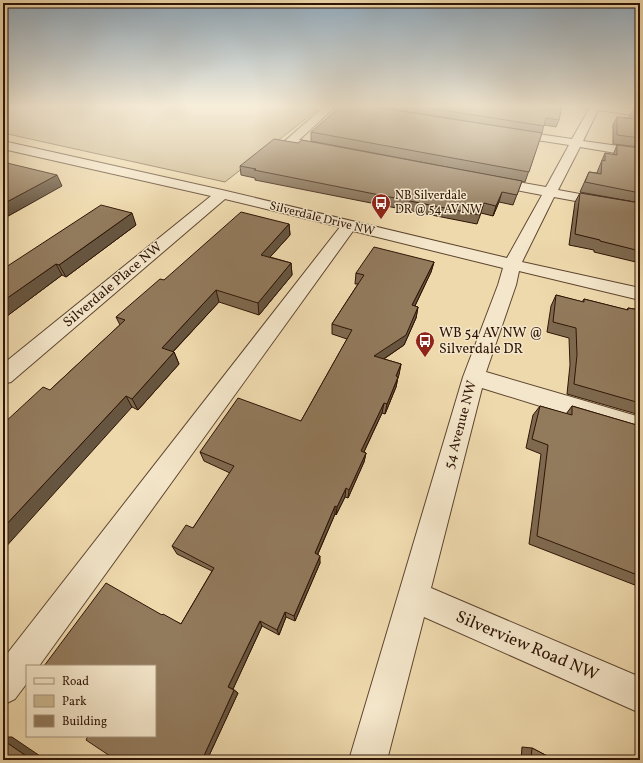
<svg xmlns="http://www.w3.org/2000/svg" width="643" height="763" font-family="Vollkorn,serif">
<rect width="100%" height="100%" fill="#eed9ad"/>
<filter id="stains"><feTurbulence type="fractalNoise" baseFrequency=".005" numOctaves="4"/><feColorMatrix values="0 0 0 0 .2 0 0 0 0 .09 0 0 0 0 .02 0 0 0 .5 -.17"/></filter>
<radialGradient id="worn" r=".72"><stop offset=".6" stop-color="#630" stop-opacity="0"/><stop offset="1" stop-color="#630" stop-opacity=".3"/></radialGradient>
<path fill="#cdb890" stroke="#7e664a" d="M3 105H298L318 109 225 182 3 133Z"/>
<g fill="none" stroke-linecap="round" stroke-linejoin="round">
<g stroke="#5e452f" stroke-width="2">
<path id="minor" d="M326 105H337L299 140 323 145 325 148 323 151 319 152 286 144 284 142 286 140Z
M578 105H607L640 110V116L598 110 583 141 640 149V157L580 147 558 190 640 205V213L554 197 522 262 640 288V300L519 271 516 285 486 372 640 417V437L482 388 431 588 640 677V713L424 617 387 760H349L463 377 498 285 503 268 353 231 39 666H27V683L15 699 3 705V659L340 227 225 199 11 382 3 384V364L211 196 3 149V141L222 190 507 258 542 195 490 185 485 184 483 181 485 178 490 177 546 187 569 145 511 136 507 135 505 133 507 131 511 130 572 139 589 109 579 107Z"/>
</g>
<use href="#minor" fill="#f4e6ca" fill-rule="evenodd"/>
</g>
<path fill="#7e694f" stroke="#2e1405" d="M365 105H562L559 120 556 127 544 125 542 133Z
M631 105H640V147L613 144V125L617 117 630 118V116L634 108 630 107Z
M311 132 542 133 525 182 311 141Z
M298 143 522 181 513 205 499 202 493 216 481 213 477 224 255 180V178L241 175 240 166Z
M617 145 640 148V263L594 252V250L569 245 575 202 580 193 640 203 580 192 589 172 597 173 598 170 605 153 613 155Z
M289 224 290 235 270 257 291 263 292 275 259 315 219 302 173 352H174L179 364 138 410 132 407 50 390 120 325 116 317 164 280Z
M136 225 66 277 62 275 3 319V269Z
M434 262 431 272 415 306 418 307 416 318 404 345 384 359 401 364 398 377 396 387 385 414 382 413 364 452 366 453 364 462 348 498 345 497 336 515 335 514 318 554 320 563 295 621 286 617 279 635 262 626 233 689 238 693 207 760H116L162 615 181 624 212 571 177 554 172 546 193 528 230 473 204 461 200 452 301 421 347 339 332 334V324L358 284H355L356 273Z
M556 295 582 302 584 299 627 310 628 308 640 310V415L567 394 570 365 569 338 547 332 551 306Z
M540 406 566 414 572 406 640 426V587L529 544 541 454 526 448 533 415Z
M522 747 532 748 555 760H521Z"/>
<path fill="#665540" stroke="#2e1405" d="M57 175 62 186 3 219V204Z
M502 192 499 202 493 216 496 206Z
M132 213 136 225 66 277 59 265Z
M289 224 290 235 262 266 261 255Z
M434 262 431 272 410 316 412 305Z
M291 263 292 275 259 315 258 303Z
M56 264 62 275 3 319V301Z
M216 290 219 302 166 359 162 348Z
M418 307 416 318 404 345 373 366 374 356Z
M174 352 179 364 138 410 132 399Z
M401 364 399 375 394 386 396 376Z
M398 377 396 387 385 414 387 404Z
M126 396 132 407 3 550V528Z
M384 403 382 413 360 460 361 451Z
M366 453 364 462 348 498 349 490Z
M346 488 345 497 336 515 337 507Z
M335 506V514L315 560V553Z
M320 556V563L295 621 294 616Z
M285 612 286 617 279 635 277 630Z
M260 621 262 626 233 689 228 687Z
M234 690 238 693 207 760H202Z
M3 737H12L46 760H32L3 740Z"/>
<path fill="#927a5c" stroke="#2e1405" d="M342 105H361L542 133 529 172 311 132Z
M410 105H562L559 120 546 118 544 126Z
M634 108H640V138L617 135V117L635 119Z
M274 139 298 143 302 140 522 181 517 195 502 192 496 206 484 203 480 215 254 170 256 169 240 166Z
M617 145 640 148V193L585 182 589 172 601 174 602 160 605 161V153L617 155Z
M3 162 57 175 3 204Z
M580 193 640 203V251L600 241V240L575 234Z
M101 205 132 213 59 265 56 264 3 301V269Z
M241 212 289 224 261 255 291 263 258 303 216 290 162 348 174 352 132 399 126 396 3 528V424L43 387 50 390 125 320 116 317 160 279 164 280Z
M374 247 434 262 412 305 418 307 406 335 374 356 401 364 396 376 398 377 387 404 384 403 361 451 366 453 349 490 346 488 337 507 335 506 315 553 320 556 294 616 285 612 277 630 260 621 228 687 234 690 202 760H116L86 740 88 736H155V666H44L106 583 162 615 163 614 181 624 214 568 172 546 186 525 193 528 234 466 200 452 238 398 301 421 352 330 332 324 364 275 356 273Z
M556 295 584 302V299L628 310V308L640 310V403L574 384 577 355 576 328 553 322Z
M540 406 572 415V406L640 426V576L537 536 548 445 532 439Z
M3 740 32 760H3Z
M532 748 555 760H531Z"/>
<linearGradient id="sky" x2="0" y2="1"><stop stop-color="#90a8ba"/><stop offset="0.5" stop-color="#f7eeda"/><stop offset="1" stop-color="#f7eeda" stop-opacity="0"/></linearGradient>
<rect width="643" height="212" fill="url(#sky)"/>
<defs>
<g id="bus-pin" transform="scale(1)"><path d="M0 17L-7.5 6A9.5 9.5 0 1 1 7.5 6Z" fill="#8f2418" stroke="#f4e6ca"/><path d="M-5-6H5V4H4V6H2V4H-2V6H-4V4H-5ZM-3.5-4V0h7V-4ZM-3.5 1.2v1.5H-2V1.2ZM2 1.2v1.5H3.5V1.2Z" fill="#fff"/></g>
</defs>
<g fill-rule="evenodd">
<use href="#bus-pin" x="381" y="203"/>
<use href="#bus-pin" x="425" y="341"/>
</g>
<g text-anchor="middle" dominant-baseline="central" stroke-width="3" stroke-linejoin="round" paint-order="stroke">
<g font-size="12" fill="#2e1405" stroke="#f4e6ca" text-anchor="start">
<text x="395" y="196">NB Silverdale<tspan x="395" dy="14">DR @ 54 AV NW</tspan></text>
</g>
<g font-size="12" fill="#2e1405" stroke="#f4e6ca">
<text transform="translate(322 219) rotate(14)">Silverdale Drive NW</text>
</g>
<g font-size="14" fill="#2e1405" stroke="#f4e6ca">
<text transform="translate(113 285) rotate(-40)">Silverdale Place NW</text>
<text transform="translate(461 425) rotate(-75)">54 Avenue NW</text>
</g>
<g font-size="14" fill="#2e1405" stroke="#f4e6ca" text-anchor="start">
<text x="439" y="333">WB 54 AV NW @<tspan x="439" dy="16">Silverdale DR</tspan></text>
</g>
<g font-size="17" fill="#2e1405" stroke="#f4e6ca">
<text transform="translate(527 646) rotate(23)">Silverview Road NW</text>
</g>
</g>
<rect width="643" height="763" fill="none" stroke="#eed9ad" stroke-width="16"/>
<rect x="4" y="4" width="635" height="755" fill="none" stroke="#2e1405" stroke-width="2"/>
<rect x="8" y="8" width="627" height="747" fill="none" stroke="#2e1405"/>
<rect x="26" y="665" width="130" height="72" fill="#f4e6ca" stroke="#a5927b"/>
<rect x="34" y="678" width="20" height="6" fill="#f4e6ca" stroke="#a5927b"/>
<text x="62" y="685" font-size="12" fill="#2e1405">Road</text>
<rect x="34" y="695" width="20" height="12" fill="#cdb890" stroke="#a5927b"/>
<text x="62" y="705" font-size="12" fill="#2e1405">Park</text>
<rect x="34" y="715" width="20" height="12" fill="#927a5c" stroke="#a5927b"/>
<text x="62" y="725" font-size="12" fill="#2e1405">Building</text>
<rect width="100%" height="100%" filter="url(#stains)"/>
<rect width="100%" height="100%" fill="url(#worn)"/>
</svg>
